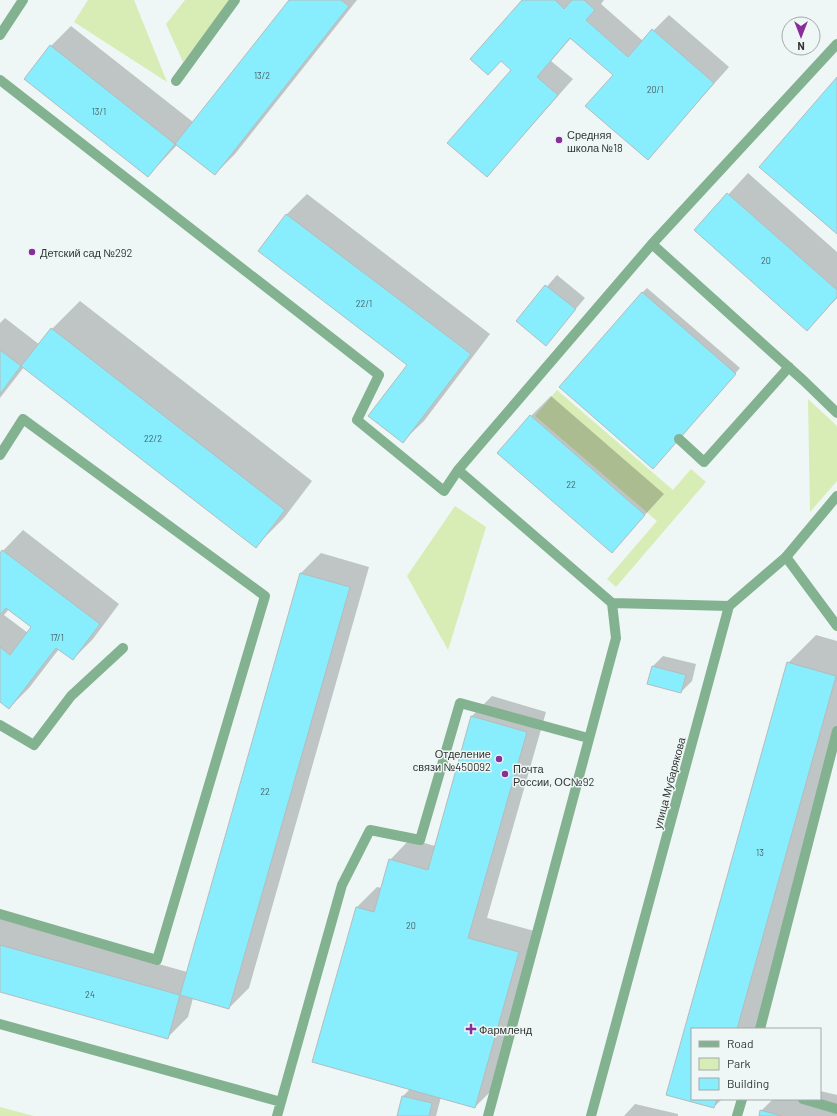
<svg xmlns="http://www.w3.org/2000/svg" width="837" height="1116" font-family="Barlow,sans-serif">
<rect width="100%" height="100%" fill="#eef7f5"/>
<path fill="#d8ecb6" d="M88 0H134L167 82 74 22Z
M185 0H231L183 62 166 24Z
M557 390 673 490 691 469 706 482 616 587 607 579 657 521 535 416Z
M808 399 837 426V481L810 512Z
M455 506 486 527 448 650 407 576Z
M0 1107 34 1116H0Z"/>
<path fill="#0003" fill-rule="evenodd" d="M290 0H357L235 154 215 174 178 144 148 176 51 46 71 26 193 122Z
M523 0H604L601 4 643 41 669 15 729 67 648 158 614 75 571 38 551 61 573 79 487 176 512 70Z
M748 173 837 252V298L807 329 696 230Z
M307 194 490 334 424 421 403 441 409 365 286 215Z
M557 275 585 298 546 344 517 321Z
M647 288 740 368 658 463 642 293Z
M80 301 312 481 284 518 256 546 24 367 0 398V323L5 318 40 345 52 329Z
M551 396 664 494 612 551 531 416Z
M23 530 119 604 93 639 73 659 59 649 29 688 9 708 0 701V554ZM9 609 32 627 28 633 4 615Z
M321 553 369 567 249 988 229 1008 193 998 188 1017 167 1038 0 991V919L187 972 301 573Z
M816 635 837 641V741L756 1029H692V1099H722L714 1107 667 1094 788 663Z
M663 656 696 664 692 681 681 692 653 666Z
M492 696 546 712 487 918 538 932 495 1087 475 1107 441 1097 436 1116H398L403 1096 410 1089 313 1062 357 907 377 887 382 888 390 860 410 839 435 846 472 716Z
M820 1091 837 1095V1116H760L761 1111 773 1099H820Z
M635 1104 678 1114V1116H624Z"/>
<path fill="#88edfd" stroke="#b4bcbe" d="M289 0H341L349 6 215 175 175 144Z
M522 0H555L564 9 572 0H584L595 10 586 20 628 57 652 29 714 83 648 160 585 106 613 75 570 38 537 77 558 95 487 177 447 143 511 70 501 61 488 75 470 59Z
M50 45 175 144 148 177 24 79Z
M837 77V234L759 167Z
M727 193 837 290V297L807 331 694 230Z
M286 214 471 354 403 443 368 416 407 365 258 251Z
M545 285 576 309 546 346 516 321Z
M642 292 736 374 653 469 559 387Z
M51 328 285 510 256 548 21 366Z
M0 350 21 366 0 394Z
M530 415 645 515 612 553 497 453Z
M2 550 100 624 73 660 56 648 9 709 0 702V647L10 655 31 627 6 608 0 615V553Z
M300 573 350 587 229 1009 180 995Z
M787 662 836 676 737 1029H692V1099H717L714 1108 666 1095Z
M652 666 686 675 681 693 647 684Z
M471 716 527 732 468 938 519 952 475 1108 312 1062 356 907 374 912 389 859 428 870Z
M0 945 180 995 168 1039 0 992Z
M402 1096 432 1103 429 1116H397Z
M760 1110 782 1116H759Z"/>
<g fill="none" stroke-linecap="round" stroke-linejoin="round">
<path stroke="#83b290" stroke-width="10" d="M0 35 23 0
M0 80 379 375 357 420 444 491 458 470
M176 81 235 0
M652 244 804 381 837 413
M679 439 704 462 789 367
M0 455 23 419 265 596 157 960 0 914
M786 557 837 626
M612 603 458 470 652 244 837 44
M0 725 34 745 71 696 123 648
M0 1024 281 1102
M760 1029 837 731
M803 1099 837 1109
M277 1116 342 885 370 830 420 840 460 703 588 738
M488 1116 616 638 612 603 729 606
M737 1116 742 1099"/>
<path stroke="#83b290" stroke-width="10" d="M591 1116 729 606 786 557 837 496"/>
</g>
<g fill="#882e9a" stroke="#eef7f5" stroke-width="1.5">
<circle cx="559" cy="140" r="4"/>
<circle cx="32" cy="252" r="4"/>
<circle cx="499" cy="759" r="4"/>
<circle cx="505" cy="774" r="4"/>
<path d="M469 1023h4v4h4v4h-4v4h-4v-4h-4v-4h4z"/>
</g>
<g text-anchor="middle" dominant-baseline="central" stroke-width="3" stroke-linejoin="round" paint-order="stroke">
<g font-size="9" fill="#486467">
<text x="262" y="75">13/2</text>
<text x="655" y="89">20/1</text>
<text x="99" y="111">13/1</text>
<text x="766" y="260">20</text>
<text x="364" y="303">22/1</text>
<text x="153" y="438">22/2</text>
<text x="571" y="484">22</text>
<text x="57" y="637">17/1</text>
<text x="265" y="791">22</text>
<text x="760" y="852">13</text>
<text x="411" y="925">20</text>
<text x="90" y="994">24</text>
</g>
<g font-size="11" fill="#323635" stroke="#eef7f5" text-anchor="start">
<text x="567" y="134">Средняя<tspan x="567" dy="13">школа №18</tspan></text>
<text x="40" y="252">Детский сад №292</text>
<text x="491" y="753" text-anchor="end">Отделение<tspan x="491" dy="13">связи №450092</tspan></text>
<text x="513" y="768">Почта<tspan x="513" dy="13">России, ОС№92</tspan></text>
<text x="479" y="1029">Фармленд</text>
</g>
<g font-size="11" fill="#323635" stroke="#eef7f5">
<text transform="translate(669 783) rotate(-75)">улица Мубарякова</text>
</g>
</g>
<rect x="691" y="1028" width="130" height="72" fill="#eef7f5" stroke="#a3aaa8"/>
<rect x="699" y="1041" width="20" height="6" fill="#83b290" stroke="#a3aaa8"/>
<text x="727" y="1048" font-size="12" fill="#323635">Road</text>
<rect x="699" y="1058" width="20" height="12" fill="#d8ecb6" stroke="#a3aaa8"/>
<text x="727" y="1068" font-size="12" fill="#323635">Park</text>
<rect x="699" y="1078" width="20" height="12" fill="#88edfd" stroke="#a3aaa8"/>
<text x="727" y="1088" font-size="12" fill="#323635">Building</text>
<g transform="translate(801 36) rotate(180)"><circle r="19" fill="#eef7f5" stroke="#a3aaa8"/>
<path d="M0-3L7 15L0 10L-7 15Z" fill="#882e9a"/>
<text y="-6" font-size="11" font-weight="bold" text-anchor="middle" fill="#323635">N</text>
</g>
</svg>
